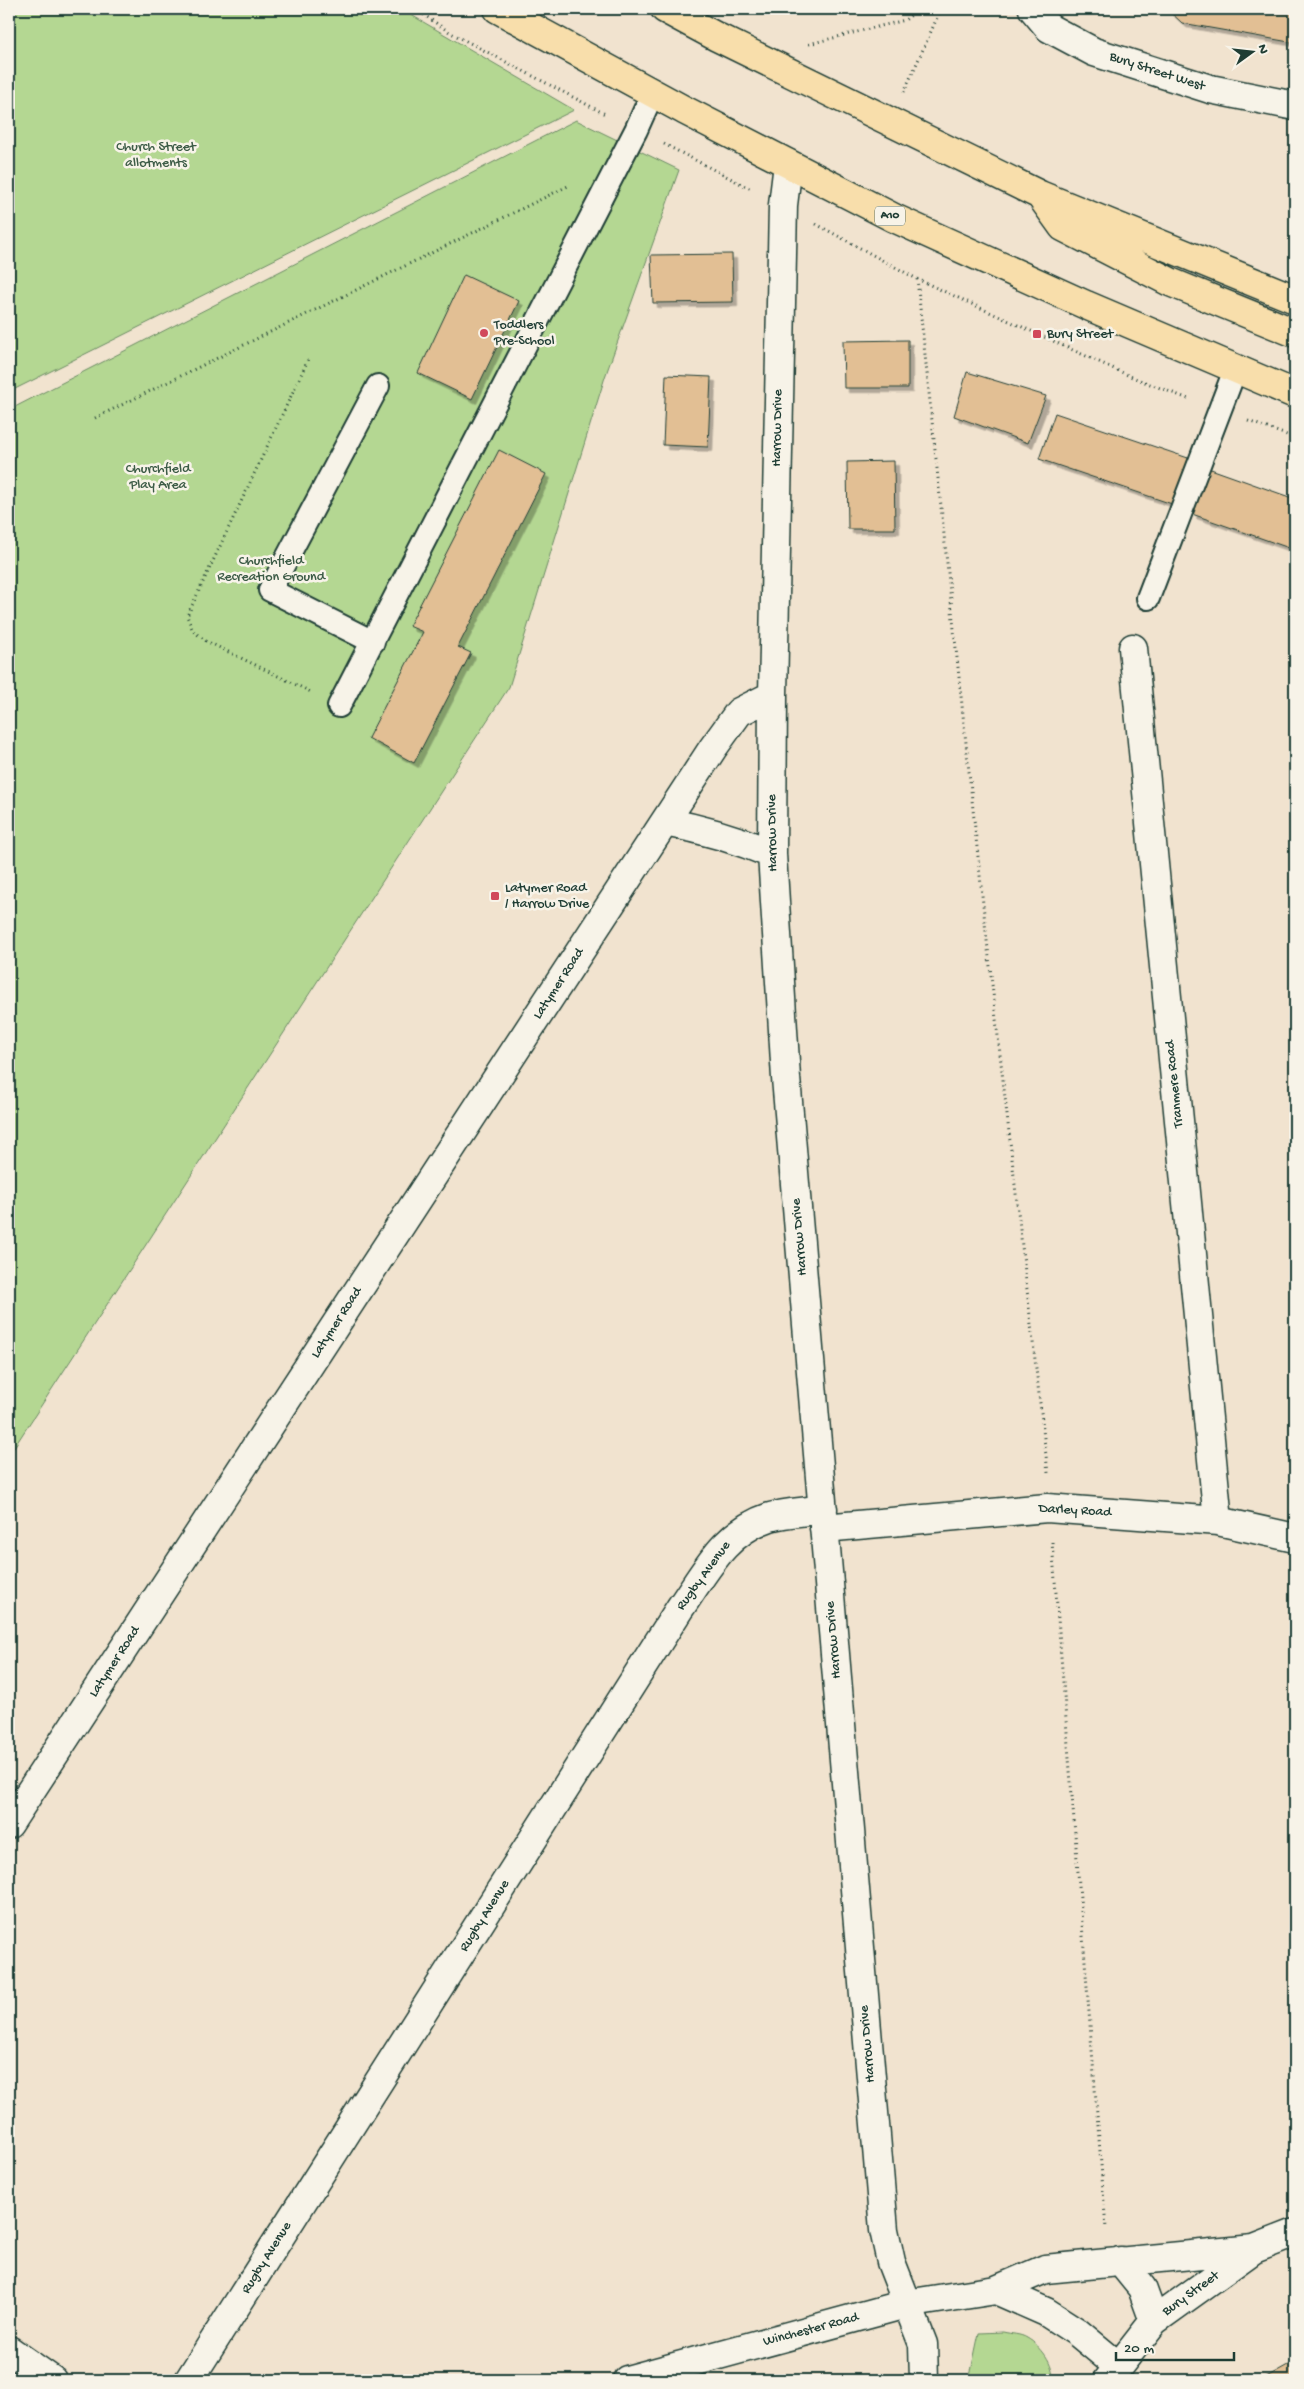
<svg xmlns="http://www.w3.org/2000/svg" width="1304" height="2389" font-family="'Gochi Hand',sans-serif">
<defs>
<filter id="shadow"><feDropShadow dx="4.5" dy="4.5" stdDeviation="0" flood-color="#0004"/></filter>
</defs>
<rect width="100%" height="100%" fill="#f1e3cf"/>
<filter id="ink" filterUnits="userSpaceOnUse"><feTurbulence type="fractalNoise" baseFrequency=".02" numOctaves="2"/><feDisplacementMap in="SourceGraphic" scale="10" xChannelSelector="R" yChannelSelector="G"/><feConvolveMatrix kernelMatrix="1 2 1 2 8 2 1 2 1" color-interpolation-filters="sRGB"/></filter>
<g filter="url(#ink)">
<path fill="#b4d792" stroke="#6a8a63" d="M9 9H401L574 110 9 392Z
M576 120 679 170 605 377 509 687 9 1455V410Z
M1003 2332C1011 2334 1021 2334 1027 2338 1041 2346 1054 2363 1053 2380H969L979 2333Z"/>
<path fill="#e2bf94" stroke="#1f3d34" filter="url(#shadow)" d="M1167 9H1295V43L1182 23Z
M732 254 733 302 653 303 651 255Z
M464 275 519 301 472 399 418 373Z
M908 340V388H844L843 341Z
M967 372 1046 396 1028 443 954 416Z
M666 375 711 377 708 447 663 445Z
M1055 413 1191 459 1175 505 1039 459Z
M499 450 546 474 458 647 471 653 414 763 368 738 423 632 409 626Z
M894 461 895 529H848L847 462Z
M1208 468 1295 499V541L1292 549 1192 514Z
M1295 2361V2380H1261Z"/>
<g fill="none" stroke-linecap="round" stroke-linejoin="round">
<g stroke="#1f3d34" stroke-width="26">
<path id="service" d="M1148 598 1235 370
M373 642 270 590 378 386
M339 706 636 130 653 92"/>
</g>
<g stroke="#1f3d34" stroke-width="31">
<path id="minor" d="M788 164 783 205 773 695 772 854 786 1078 884 2230 891 2262 923 2344 924 2380
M1133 648 1218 1521
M665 822C702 829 737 839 772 854
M824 1528 1047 1508 1218 1521 1295 1538
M9 1824 713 748 739 712 773 695
M9 2350 52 2380
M189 2380 680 1608C706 1571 724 1532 770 1517 786 1512 806 1512 823 1509"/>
</g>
<g stroke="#1f3d34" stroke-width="31">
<path id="tertiary" d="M1033 9 1049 28 1094 52 1210 89 1295 106
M1120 2261 1142 2288 1154 2321
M996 2290 1046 2312 1077 2332 1118 2366
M627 2380 906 2304 996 2290 1045 2269 1254 2249
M1108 2380 1154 2321 1254 2249 1295 2233"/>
</g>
<g stroke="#1f3d34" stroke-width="31">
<path id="trunk" d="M498 9 684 110 894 218 1086 305 1295 394
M665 9 717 37 1040 195 1295 299
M1040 195 1063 227 1170 282 1295 333"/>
</g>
<path stroke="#1f3d34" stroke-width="3" stroke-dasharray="1 4" stroke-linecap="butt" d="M415 9 451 33 607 115
M809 44 905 20 919 9
M904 92 941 9
M664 144 751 189
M816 224 917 279 1132 377 1191 400
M917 279 985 923 1048 1473
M308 360 187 616 193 631 206 641 311 692
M95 418 570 185
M1248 421 1295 438
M1052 1542 1106 2228"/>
<use href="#service" stroke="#f7f3e8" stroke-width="22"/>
<use href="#minor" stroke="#f7f3e8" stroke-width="28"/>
<use href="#tertiary" stroke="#f7f3e8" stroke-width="28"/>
<use href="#trunk" stroke="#f8deab" stroke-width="28"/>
</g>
</g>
<g fill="#d1495b" stroke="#f7f3e8" stroke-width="2">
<circle cx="484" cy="333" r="5"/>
<rect x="1032" y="329" width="10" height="10" rx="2.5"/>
<rect x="490" y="891" width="10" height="10" rx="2.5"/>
</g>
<g text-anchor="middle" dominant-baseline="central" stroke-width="5" stroke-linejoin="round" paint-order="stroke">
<rect fill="#f7f3e8" stroke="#60746a" stroke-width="1" x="875" y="206.5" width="30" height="19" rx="4"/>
<g font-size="12" font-weight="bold" fill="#1f3d34">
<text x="890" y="216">A10</text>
</g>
<g font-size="14" fill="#1f3d34" stroke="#f7f3e8">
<text transform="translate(1157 72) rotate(18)">Bury Street West</text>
<text transform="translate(778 428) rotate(-89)">Harrow Drive</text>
<text transform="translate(773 833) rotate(-91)">Harrow Drive</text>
<text transform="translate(559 984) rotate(-57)">Latymer Road</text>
<text transform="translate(1175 1084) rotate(-96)">Tranmere Road</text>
<text transform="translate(800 1237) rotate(-95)">Harrow Drive</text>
<text transform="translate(337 1323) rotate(-57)">Latymer Road</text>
<text transform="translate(1075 1511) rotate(3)">Darley Road</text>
<text transform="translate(704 1576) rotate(-54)">Rugby Avenue</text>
<text transform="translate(834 1640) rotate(-95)">Harrow Drive</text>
<text transform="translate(115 1662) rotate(-57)">Latymer Road</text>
<text transform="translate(485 1916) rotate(-58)">Rugby Avenue</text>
<text transform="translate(868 2044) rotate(-95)">Harrow Drive</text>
<text transform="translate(267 2258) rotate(-58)">Rugby Avenue</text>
<text transform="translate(1191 2294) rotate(-36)">Bury Street</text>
<text transform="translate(811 2330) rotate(-15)">Winchester Road</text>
</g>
<g font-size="14" fill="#3d5c47" stroke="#f7f3e8">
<text x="156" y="147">Church Street<tspan x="156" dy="16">allotments</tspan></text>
<text x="158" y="469">Churchfield<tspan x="158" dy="16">Play Area</tspan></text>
<text x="271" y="561">Churchfield<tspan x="271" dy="16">Recreation Ground</tspan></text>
</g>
<g font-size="14" fill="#1f3d34" stroke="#f7f3e8" text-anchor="start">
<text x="494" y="325">Toddlers<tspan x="494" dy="16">Pre-School</tspan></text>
<text x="1047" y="334">Bury Street</text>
<text x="505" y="888">Latymer Road<tspan x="505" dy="16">/ Harrow Drive</tspan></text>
</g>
</g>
<rect width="1304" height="2389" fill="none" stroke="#f7f3e8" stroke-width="30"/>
<rect x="15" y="15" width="1274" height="2359" fill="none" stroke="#1f3d34" stroke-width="2" filter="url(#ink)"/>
<g transform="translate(1252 52) rotate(75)" stroke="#f7f3e8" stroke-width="4" paint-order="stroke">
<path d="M0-4L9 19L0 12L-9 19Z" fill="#1f3d34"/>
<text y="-8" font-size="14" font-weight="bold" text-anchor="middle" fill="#1f3d34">N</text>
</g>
<path d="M1116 2352v8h118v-8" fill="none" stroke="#1f3d34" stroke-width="2.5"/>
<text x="1124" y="2352" font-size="15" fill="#1f3d34" stroke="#f7f3e8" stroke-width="4" paint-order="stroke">20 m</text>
</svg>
